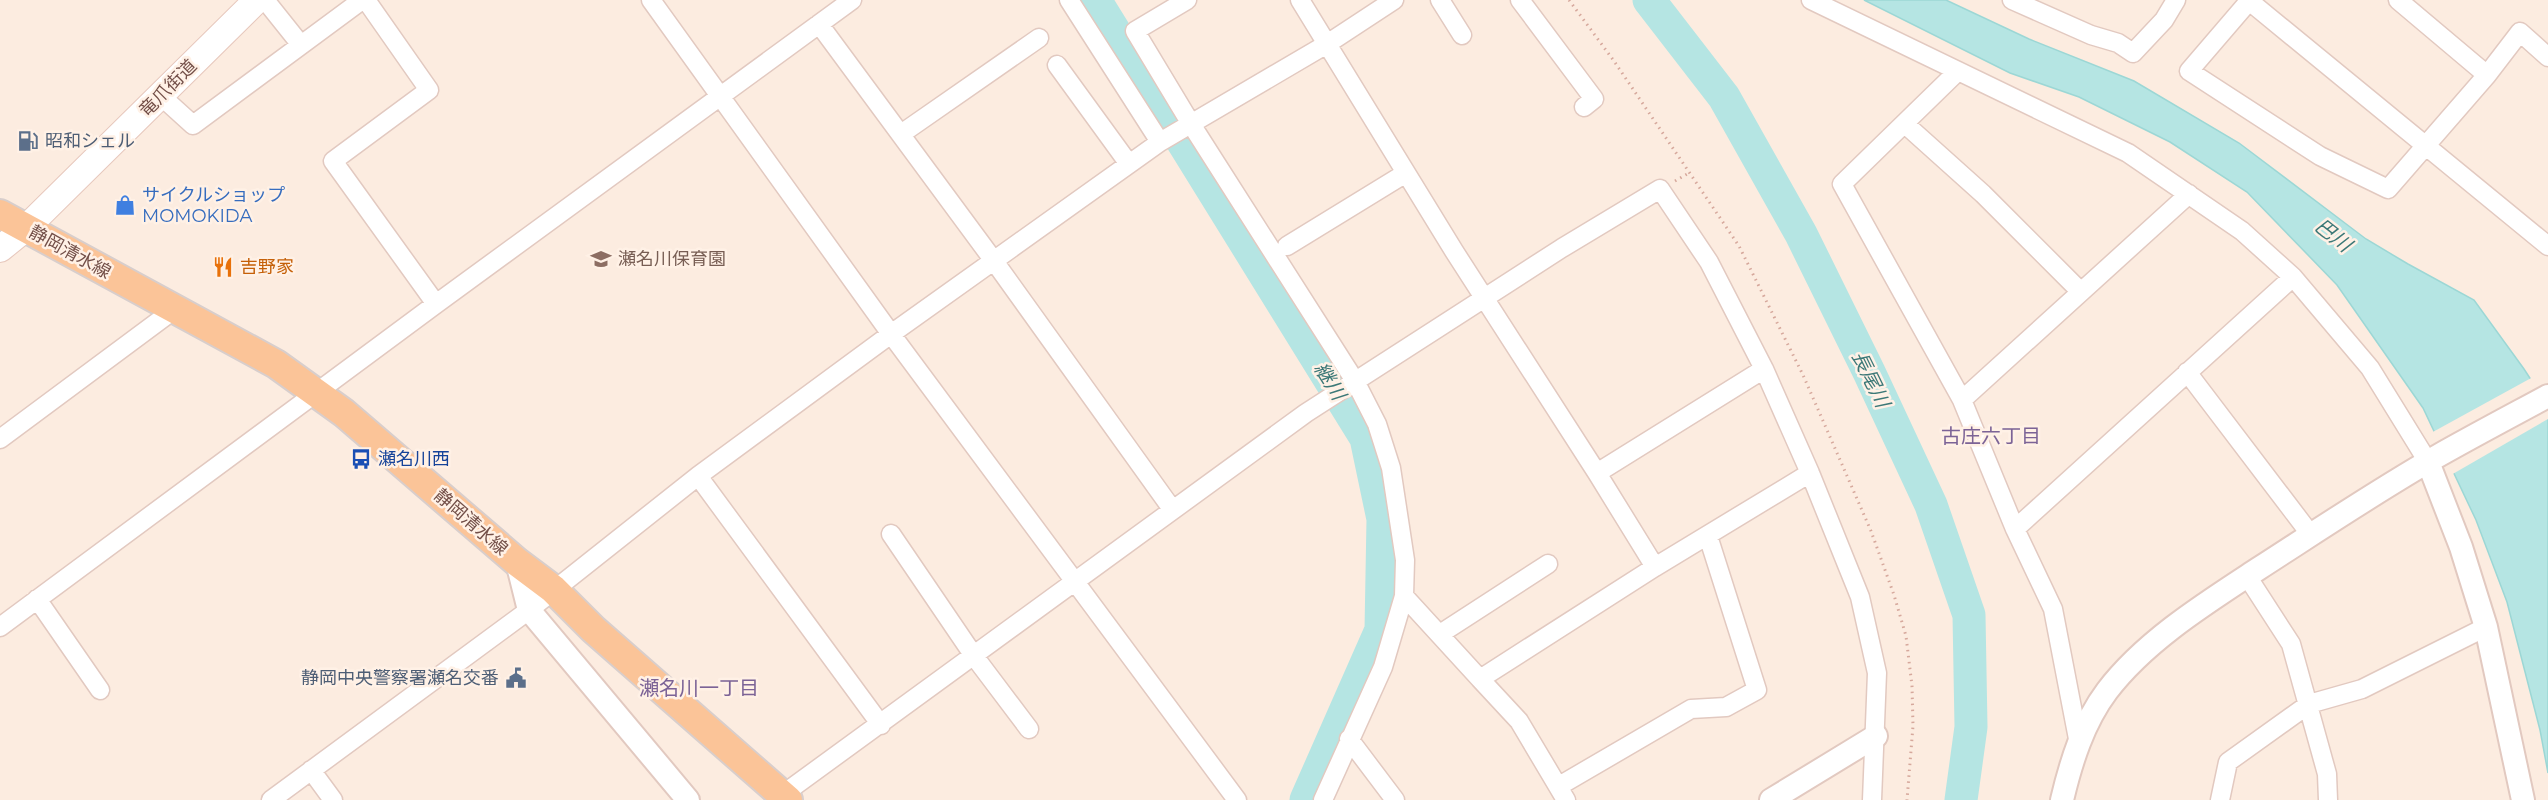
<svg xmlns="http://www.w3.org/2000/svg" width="2548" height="800" font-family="Montserrat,'Noto Sans JP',sans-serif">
<rect width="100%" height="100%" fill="#fcece0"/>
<path fill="#b5e5e3" stroke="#9cd7d5" stroke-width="1.5" d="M1864 0H1946L2029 39 2134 81 2239 143 2366 239 2408 264 2474 300 2524 369 2548 406V773L2540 730 2507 602 2476 520 2423 408 2337 285 2247 192 2170 142 2079 97 2010 73Z"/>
<path fill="#fcece0" d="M2533 377 2548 401V419L2451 475 2431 433Z"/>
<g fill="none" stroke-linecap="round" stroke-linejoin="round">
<path stroke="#b5e5e3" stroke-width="33" d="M1095 0 1366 438 1383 519 1381 630 1306 800
M1649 0 1724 97 1801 234 1869 372 1931 505 1969 615 1971 727 1961 800"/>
<g stroke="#e2c9c0" stroke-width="21">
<path id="minor" d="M265 0 301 45
M366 0 429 90 333 161 436 304
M651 0 891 334 1237 800
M1069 0 1160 142
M1187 0 1135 31 1191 124 1355 381 1377 424 1391 468 1405 560 1404 596 1383 667 1323 800
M1300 0 1454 251 1597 473 1655 567
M1440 0 1462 35
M1520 0 1594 99 1584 107
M1811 0 2128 153 2242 231 2293 277 2370 368 2428 462
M2012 0 2091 35 2118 43 2133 53 2164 20 2176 0
M2248 0 2548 246
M2250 0 2189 71 2320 156 2388 189 2487 75 2398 0
M819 24 994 261 1172 509
M1057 65 1129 164
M1957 72 1842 184 1962 400 2015 529 2053 609 2079 744
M2487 75 2520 32 2548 57
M161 96 193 125 362 0
M1905 124 1983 194 2081 292
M901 134 1039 38
M1287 246 1406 173
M2187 372 2311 535
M1962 400 2189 194
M0 439 175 309
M1597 473 1764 369
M698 476 881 725
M2015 529 2293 277
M891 534 974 656 1029 729
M2247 576 2291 644 2327 774 2328 800
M1404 596 1480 679
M37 599 100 690
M0 627 436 304 852 0
M1440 634 1548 564
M1349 739 1395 800
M311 770 333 800
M1559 786 1691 709 1726 707 1757 690 1708 536
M782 795 1306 413 1562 248 1660 189 1709 262 1764 369 1810 473 1860 597 1877 673 1872 800
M271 800 529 610 698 476 891 334 1160 142 1327 44 1394 0
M1566 800 1519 721 1480 679 1655 567 1810 473
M2220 800 2228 762 2309 704 2362 689 2486 627"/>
</g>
<g stroke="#e2c9c0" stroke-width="26">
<path id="tertiary" d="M2428 462 2461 547 2486 627 2523 800
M517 562 529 610 688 800
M1771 800 1876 736
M2062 800C2071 762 2083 723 2107 691 2145 641 2206 603 2258 569 2317 531 2375 492 2436 457 2473 436 2511 416 2548 396"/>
</g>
<g stroke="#e7c8bd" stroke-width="28">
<path id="secondary" d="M0 249 26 228 257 0"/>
</g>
<g stroke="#d8cecc" stroke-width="32">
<path id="primary" d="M0 214 276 364 344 413 517 562 553 589 593 629 788 800"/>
</g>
<path stroke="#d6a89c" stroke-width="3" stroke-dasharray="1.5 4.5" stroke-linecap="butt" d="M1569 0 1614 61 1739 246 1803 375 1871 531 1894 595 1906 636 1912 686 1913 726 1907 800
M1675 181 1689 173"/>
<use href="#minor" stroke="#fff" stroke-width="18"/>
<use href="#tertiary" stroke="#fff" stroke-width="22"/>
<use href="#secondary" stroke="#fff" stroke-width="26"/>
<use href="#primary" stroke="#fbc498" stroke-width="28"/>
</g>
<defs>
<g id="fuel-bare" transform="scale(1.62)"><path d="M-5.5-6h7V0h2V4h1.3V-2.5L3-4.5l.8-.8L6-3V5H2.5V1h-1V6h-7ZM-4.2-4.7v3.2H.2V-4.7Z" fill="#5c6f8a" stroke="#fff1e6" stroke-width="2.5" paint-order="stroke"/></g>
<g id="shop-bare" transform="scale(1.62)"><path d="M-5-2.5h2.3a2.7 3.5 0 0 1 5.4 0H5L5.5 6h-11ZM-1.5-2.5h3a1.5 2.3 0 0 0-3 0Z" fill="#3f7fe0" stroke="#fff1e6" stroke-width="2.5" paint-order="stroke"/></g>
<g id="school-bare" transform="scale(1.62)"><path d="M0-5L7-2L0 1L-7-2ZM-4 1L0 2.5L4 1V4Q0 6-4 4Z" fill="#8d6e63" stroke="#fff1e6" stroke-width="2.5" paint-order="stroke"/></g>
<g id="restaurant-bare" transform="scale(1.62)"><path d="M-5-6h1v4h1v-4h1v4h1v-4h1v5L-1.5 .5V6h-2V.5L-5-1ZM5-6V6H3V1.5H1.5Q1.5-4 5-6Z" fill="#e8710a" stroke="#fff1e6" stroke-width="2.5" paint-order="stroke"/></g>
<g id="bus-bare" transform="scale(1.62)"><path d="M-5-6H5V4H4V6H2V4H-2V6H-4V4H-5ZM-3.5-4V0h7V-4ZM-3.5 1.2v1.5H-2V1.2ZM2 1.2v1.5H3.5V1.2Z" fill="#1a4fb4" stroke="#fff1e6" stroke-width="2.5" paint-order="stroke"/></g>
<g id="civic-bare" transform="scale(1.62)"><path d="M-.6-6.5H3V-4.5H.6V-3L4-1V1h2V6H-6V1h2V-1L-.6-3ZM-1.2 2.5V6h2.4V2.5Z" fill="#5c6f8a" stroke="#fff1e6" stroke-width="2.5" paint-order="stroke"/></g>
</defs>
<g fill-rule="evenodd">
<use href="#fuel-bare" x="28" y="141"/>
<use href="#shop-bare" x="125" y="205"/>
<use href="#school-bare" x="601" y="259"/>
<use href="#restaurant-bare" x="223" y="267"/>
<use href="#bus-bare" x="361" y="459"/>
<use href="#civic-bare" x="516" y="678"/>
</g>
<g text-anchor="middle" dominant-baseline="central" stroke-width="5" stroke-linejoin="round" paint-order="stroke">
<g font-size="18" fill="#734f48" stroke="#fff1e6">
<text transform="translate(168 88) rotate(-45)">竜爪街道</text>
<text transform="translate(70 252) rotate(29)">静岡清水線</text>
<text transform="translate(471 522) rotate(41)">静岡清水線</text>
</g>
<g font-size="18" fill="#4e5e75" stroke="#fff1e6" text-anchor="start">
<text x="45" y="141">昭和シェル</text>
<text x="499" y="678" text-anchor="end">静岡中央警察署瀬名交番</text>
</g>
<g font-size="18" fill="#366cbe" stroke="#fff1e6" text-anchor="start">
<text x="142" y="195">サイクルショップ<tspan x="142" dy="21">MOMOKIDA</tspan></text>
</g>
<g font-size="18" fill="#785e54" stroke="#fff1e6" text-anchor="start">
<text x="618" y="259">瀬名川保育園</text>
</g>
<g font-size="18" fill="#c56008" stroke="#fff1e6" text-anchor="start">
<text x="240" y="267">吉野家</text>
</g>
<g font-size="18" fill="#164399" stroke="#fff1e6" text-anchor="start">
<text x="378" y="459">瀬名川西</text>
</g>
<g font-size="20" font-style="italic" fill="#3c7877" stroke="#fff1e6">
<text transform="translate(2333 235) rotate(38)">巴川</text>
<text transform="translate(1871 379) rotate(64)">長尾川</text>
<text transform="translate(1330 381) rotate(58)">継川</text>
</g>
<g font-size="20" fill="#7c6396" stroke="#fff1e6">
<text x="1991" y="436">古庄六丁目</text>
<text x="699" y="688">瀬名川一丁目</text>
</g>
</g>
</svg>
